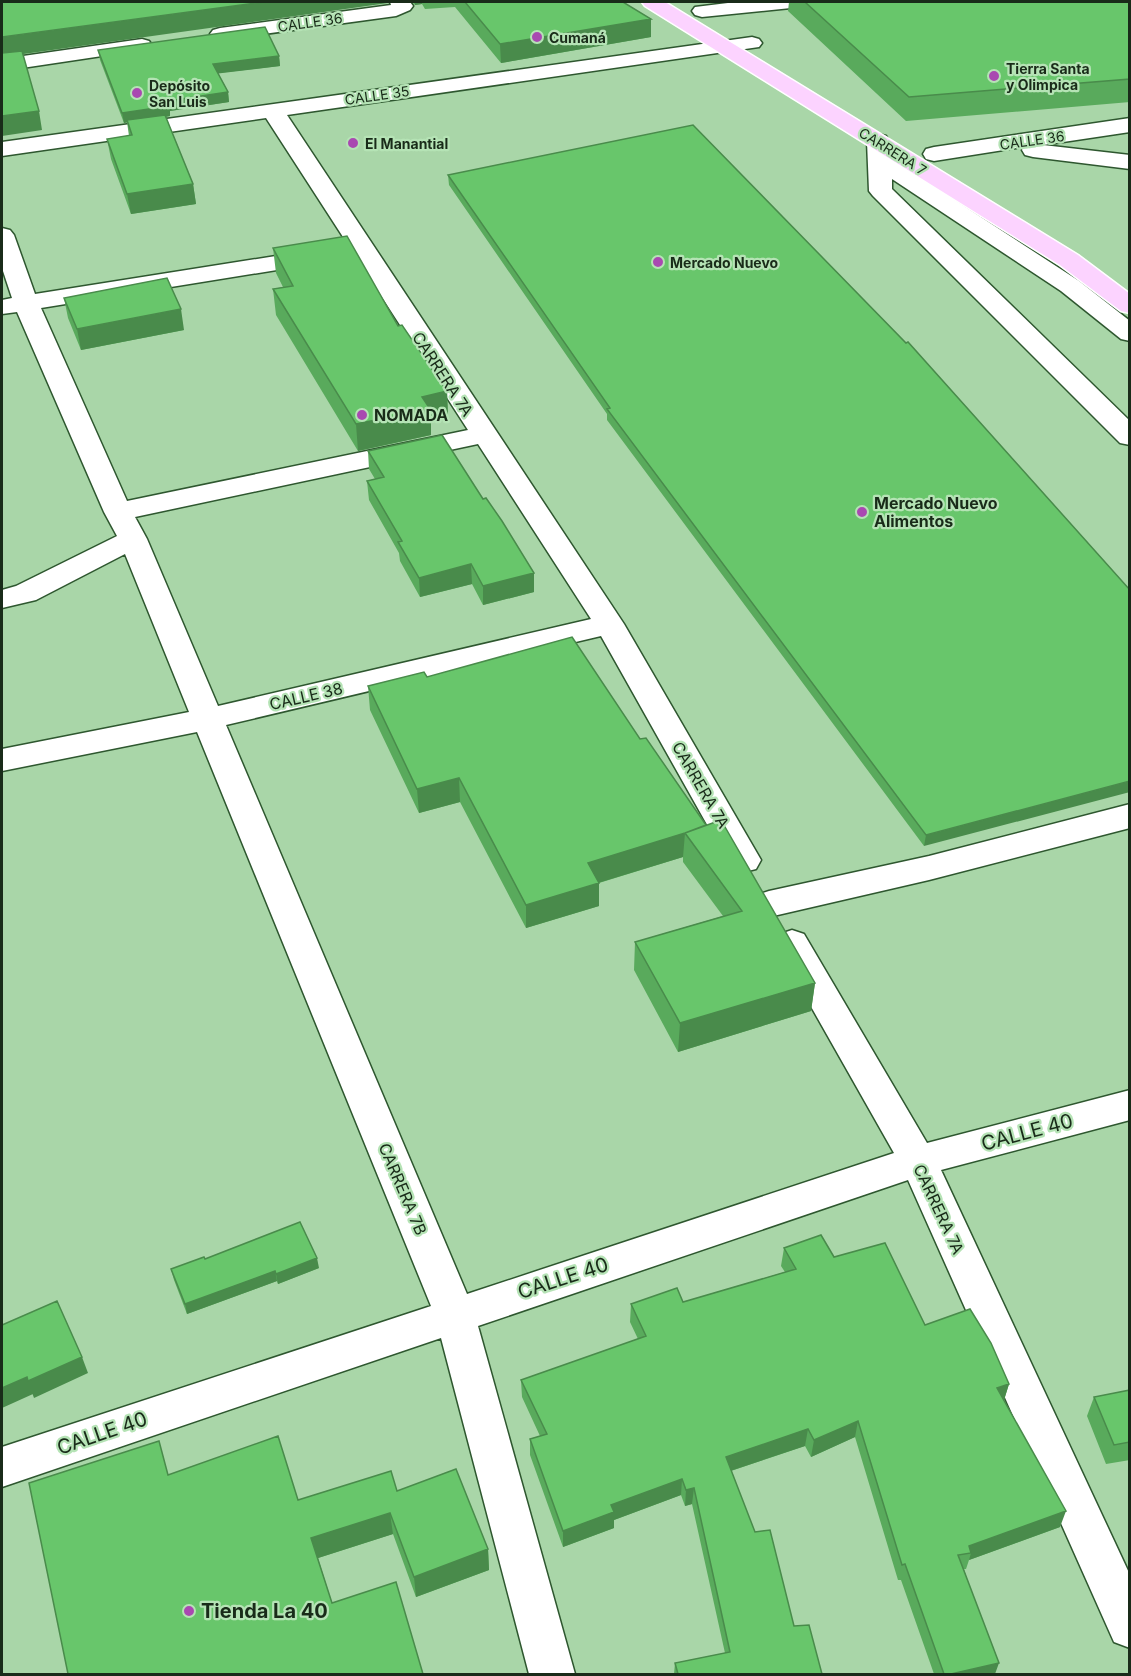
<svg xmlns="http://www.w3.org/2000/svg" width="1131" height="1676" font-family="Inter,sans-serif">
<rect width="100%" height="100%" fill="#a9d6a8"/>
<g fill="none" stroke-linecap="round" stroke-linejoin="round">
<g stroke="#2e572f" stroke-width="3">
<path id="minor" d="M390 2H410L413 6 410 10 396 16 220 40 213 38 210 34 213 30 220 28 391 5Z
M736 2H801L798 6 791 8 702 17 695 15 692 11 695 7Z
M752 37 759 39 762 43 759 47 287 115 624 624 761 860 756 869 744 872 732 869 601 636 226 725 467 1294 894 1153 775 943 780 934 792 930 804 934 927 1143 1130 1090V1120L941 1170 1130 1575V1648L1114 1642 908 1180 478 1326 575 1674H529L441 1338 2 1487V1447L431 1306 197 732 2 771V749L189 712 125 554 36 600 2 608V590L16 586 117 536 104 512 17 312 2 314V300L12 298 2 268V228L10 230 14 235 35 294 320 249 329 251 332 256 329 261 320 263 41 308 127 501 468 430 266 118 2 156V142ZM478 444 591 619 218 706 147 539 135 517Z
M142 39 149 41 152 45 149 49 2 71V59Z
M1130 118V132L1043 145 1130 155V169L1033 157 1025 155 1022 150 1023 147 934 161 926 159 923 154 926 149 934 147Z
M878 134 886 136 889 141 890 158 1079 281 1130 321V341L1121 339 1061 291 892 179V189L1130 421V445L1120 443 873 196 869 191 867 141 870 136Z
M1130 804V828L929 880 769 917 757 913 752 904 757 895 769 891 929 856Z"/>
</g>
<g stroke="#fff" stroke-width="3">
<path id="major" d="M642 2H665L1078 255 1130 294V313L1121 311 1060 265 645 6Z"/>
</g>
<use href="#minor" fill="#fff" fill-rule="evenodd"/>
<use href="#major" fill="#fcd3ff" fill-rule="evenodd"/>
</g>
<path fill="#59aa5c" d="M412 2H623L651 19V37L501 63 455 7 425 9 422 4 415 5Z
M789 2H1130V102L906 121 788 11Z
M98 50 279 56 280 66 218 73 228 92 229 102 170 111V116L166 117 193 184 196 204 131 214 111 159 107 139 129 136 127 122 124 123 100 60Z
M448 175 1130 590 924 846 607 420V414L449 185Z
M273 248 398 326 447 391 448 417 431 422V435L358 451 276 315 273 289 283 287 276 273Z
M64 298 184 330 81 350 68 318Z
M368 451 483 499 534 573V592L483 605 472 584 420 597 400 561 399 553 369 500 367 481 375 479 369 469Z
M427 677 640 739 815 983 811 1011 678 1052 634 970 635 942 723 916 683 862V857L599 883V906L526 928 460 802 419 813 370 710 368 686Z
M784 1248 834 1257 925 1325 1009 1384 1004 1400 1060 1527 969 1560 966 1569H964L995 1674H934L901 1580H898L855 1437 811 1457 805 1446 731 1471 755 1532 794 1626 822 1674H674L675 1663 725 1653 692 1504 685 1506 681 1495 614 1520V1528L563 1547 530 1455V1439L540 1436 522 1397 521 1380 638 1339 630 1322 631 1304 683 1302 785 1272 781 1266Z
M205 1259 319 1268 278 1284 277 1281 187 1314 174 1280 171 1269Z
M1130 1390V1460L1106 1464 1087 1416 1094 1397Z
M169 1475 298 1500 397 1491 488 1549 489 1570 416 1597 393 1534 318 1558 332 1603 423 1671 68 1674Z"/>
<path fill="#498b4b" d="M264 2H389L388 3 2 57V59V37Z
M415 2H422V4L415 5Z
M651 19V37L501 63 500 44Z
M279 56 280 66 214 74 213 64Z
M228 92 229 102 170 111V116L124 123 122 113 167 101Z
M39 111 42 130 2 136V116Z
M193 184 196 204 131 214 127 194Z
M181 309 184 330 81 350 77 329Z
M447 391 448 417 431 422V435L358 451 356 424 422 397Z
M471 564 472 584 420 597 419 578Z
M534 573V592L483 605V586Z
M459 778 460 802 419 813 417 789Z
M1130 781V792L924 846 926 835Z
M685 833 683 857 588 886V863Z
M599 883V906L526 928V905Z
M815 983 811 1011 678 1052 680 1023Z
M317 1258 319 1268 278 1284 276 1274Z
M275 1271 277 1281 187 1314 185 1304Z
M82 1357 88 1373 34 1398 28 1381Z
M27 1377 33 1394 2 1408V1388Z
M1009 1384 1004 1400 997 1388Z
M858 1421 855 1437 811 1457 814 1440Z
M808 1429 805 1446 724 1473 726 1457Z
M682 1479 681 1495 614 1520V1528L563 1547V1531L611 1505Z
M694 1488 692 1504 685 1506 686 1490Z
M1066 1511 1060 1527 969 1560 971 1553 969 1546Z
M390 1513 393 1534 315 1559 311 1538Z
M488 1549 489 1570 416 1597 414 1577Z
M999 1663 995 1674H951Z"/>
<path fill="#68c66b" stroke="#498b4b" stroke-width="1.5" d="M2 2H264L2 37Z
M465 2H623L651 19 500 44Z
M805 2H1130V79L909 97Z
M265 27 279 56 213 64 228 92 167 101 169 106 122 113 98 50Z
M22 51 39 111 2 116V53Z
M165 115 193 184 127 194 107 139 132 135 127 120Z
M693 125 906 343 908 342 1130 590V781L926 835 607 409 610 408 448 175Z
M347 236 398 326 402 325 447 391 422 397 430 409 356 424 273 289 293 286 273 248Z
M167 278 181 309 77 329 64 298Z
M442 435 483 499 486 498 502 521 534 573 483 586 471 564 419 578 398 542 402 541 367 481 384 477 368 451Z
M572 637 640 739 646 738 706 825 685 833 588 863 599 883 526 905 459 778 417 789 368 686 424 672 427 677Z
M721 820 815 983 680 1023 635 942 742 911 685 833Z
M300 1222 317 1258 276 1274 275 1271 185 1304 171 1269 204 1257 205 1259Z
M821 1235 834 1257 885 1243 925 1325 970 1309 991 1343 1009 1384 997 1388 1066 1511 969 1546 971 1553 958 1555 999 1663 951 1674H944L905 1564 902 1565 858 1421 814 1440 808 1429 726 1457 755 1532 770 1530 794 1626 809 1625 822 1674H678L675 1663 730 1652 694 1488 686 1490 682 1479 611 1505 614 1512 563 1531 530 1439 547 1434 521 1380 646 1336 631 1304 677 1288 683 1302 796 1269 784 1248Z
M57 1301 82 1357 28 1381 27 1377 2 1388V1325Z
M1130 1390V1442L1114 1445 1094 1397Z
M278 1436 298 1500 391 1471 397 1491 456 1469 488 1549 414 1577 390 1513 311 1538 332 1603 396 1582 423 1674H68L29 1483 159 1441 168 1475Z"/>
<g fill="#a949b1" stroke="#b5e3b5" stroke-width="2">
<circle cx="537" cy="37" r="6"/>
<circle cx="994" cy="76" r="6"/>
<circle cx="137" cy="93" r="6"/>
<circle cx="353" cy="143" r="6"/>
<circle cx="658" cy="262" r="6"/>
<circle cx="362" cy="415" r="6"/>
<circle cx="862" cy="512" r="6"/>
<circle cx="189" cy="1611" r="6"/>
</g>
<g text-anchor="middle" dominant-baseline="central" stroke-width="4.5" stroke-linejoin="round" paint-order="stroke">
<g font-size="14" fill="#192b19" stroke="#b5e3b5">
<text transform="translate(310 22) rotate(-8)">CALLE 36</text>
<text transform="translate(377 95) rotate(-8)">CALLE 35</text>
<text transform="translate(1032 140) rotate(-8)">CALLE 36</text>
<text transform="translate(893 151) rotate(32)">CARRERA 7</text>
</g>
<g font-size="14" font-weight="bold" fill="#192b19" stroke="#b5e3b5" text-anchor="start">
<text x="549" y="37">Cumaná</text>
<text x="1006" y="68">Tierra Santa<tspan x="1006" dy="16">y Olimpica</tspan></text>
<text x="149" y="85">Depósito<tspan x="149" dy="16">San Luis</tspan></text>
<text x="365" y="143">El Manantial</text>
<text x="670" y="262">Mercado Nuevo</text>
</g>
<g font-size="16" fill="#192b19" stroke="#b5e3b5">
<text transform="translate(443 374) rotate(57)">CARRERA 7A</text>
<text transform="translate(306 696) rotate(-13)">CALLE 38</text>
<text transform="translate(701 785) rotate(60)">CARRERA 7A</text>
<text transform="translate(403 1189) rotate(67)">CARRERA 7B</text>
<text transform="translate(939 1209) rotate(65)">CARRERA 7A</text>
</g>
<g font-size="16" font-weight="bold" fill="#192b19" stroke="#b5e3b5" text-anchor="start">
<text x="374" y="415">NOMADA</text>
<text x="874" y="503">Mercado Nuevo<tspan x="874" dy="18">Alimentos</tspan></text>
</g>
<g font-size="20" fill="#192b19" stroke="#b5e3b5">
<text transform="translate(1027 1132) rotate(-15)">CALLE 40</text>
<text transform="translate(563 1278) rotate(-18)">CALLE 40</text>
<text transform="translate(102 1433) rotate(-19)">CALLE 40</text>
</g>
<g font-size="20" font-weight="bold" fill="#192b19" stroke="#b5e3b5" text-anchor="start">
<text x="201" y="1611">Tienda La 40</text>
</g>
</g>
<rect width="1131" height="1676" fill="none" stroke="#192b19" stroke-width="6"/>
</svg>
